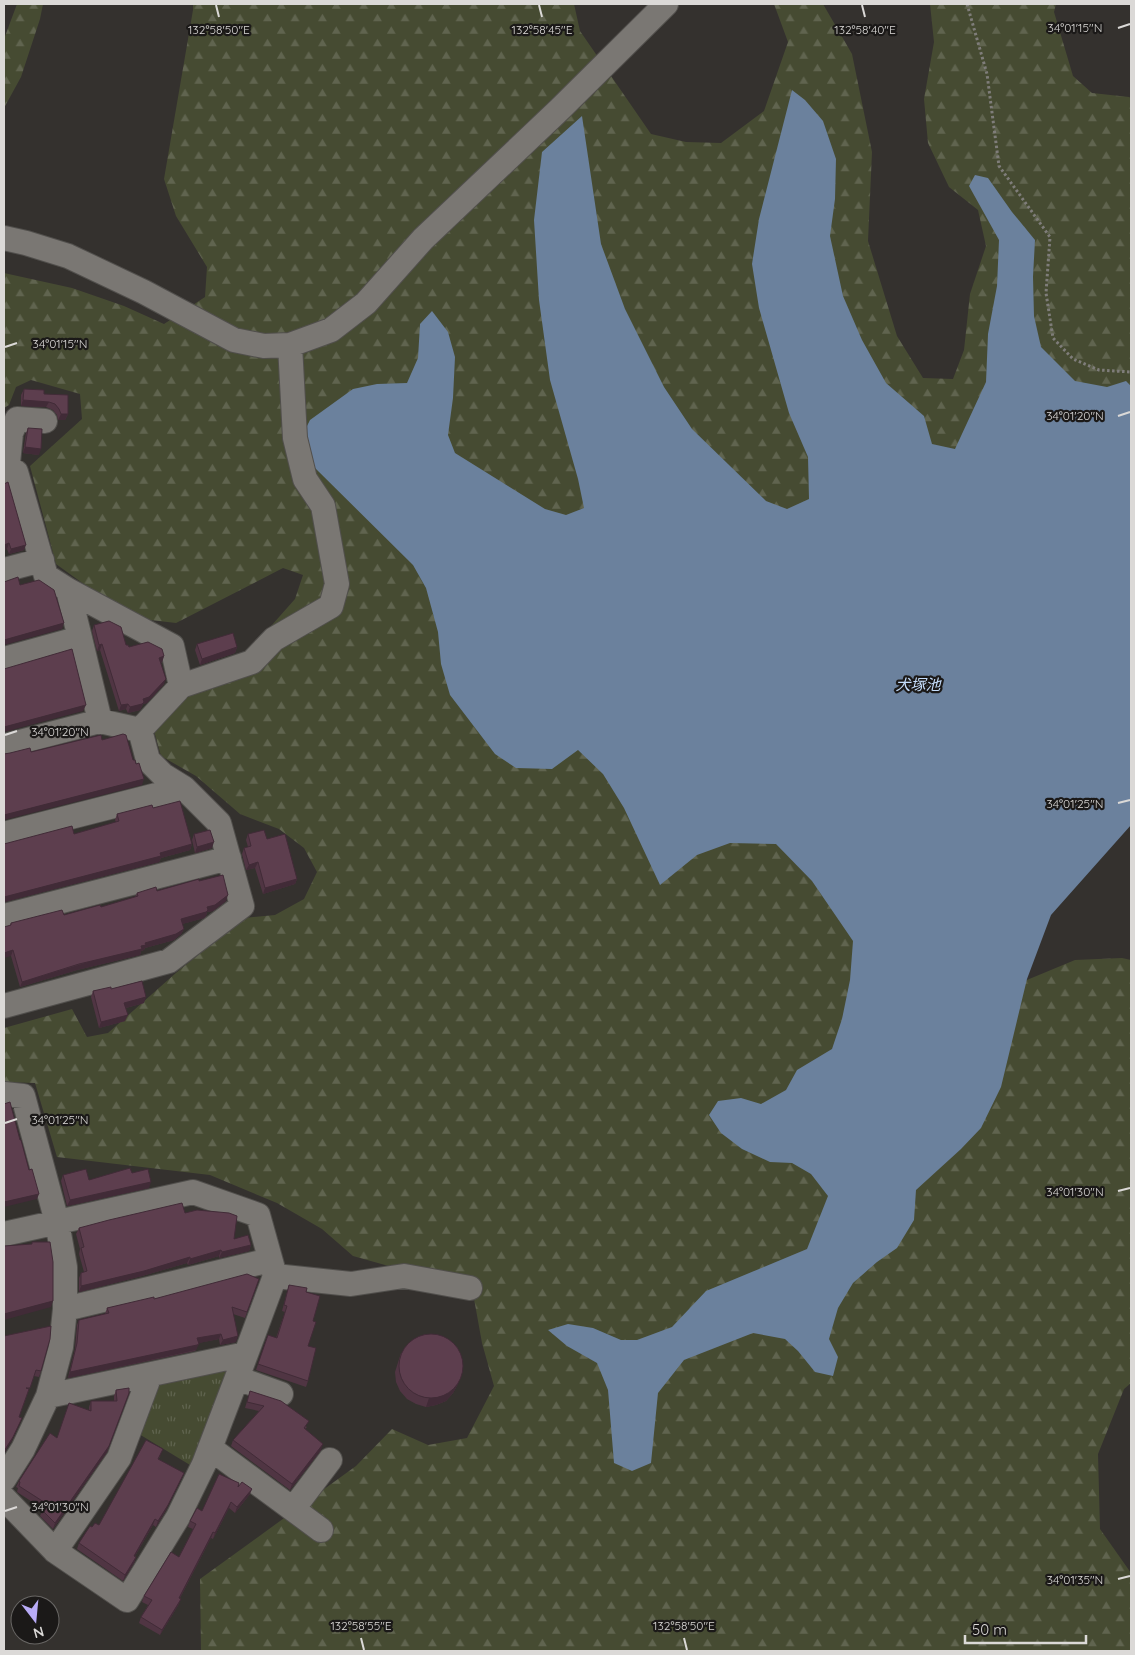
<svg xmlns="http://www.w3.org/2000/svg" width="1135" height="1655" font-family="Quicksand,'Noto Sans JP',sans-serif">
<defs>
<pattern id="forest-firs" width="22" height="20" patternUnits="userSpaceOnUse" patternTransform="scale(1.25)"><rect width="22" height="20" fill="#464b32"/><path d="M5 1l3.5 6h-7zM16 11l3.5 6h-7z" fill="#60644f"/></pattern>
<pattern id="park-tufts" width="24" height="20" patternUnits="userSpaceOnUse" patternTransform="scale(1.25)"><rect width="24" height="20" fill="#464b32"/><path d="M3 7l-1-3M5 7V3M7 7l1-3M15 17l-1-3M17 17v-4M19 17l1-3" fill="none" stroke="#60644f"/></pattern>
</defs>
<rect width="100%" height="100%" fill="#34312e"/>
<path fill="url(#forest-firs)" d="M17 4H43L40 19 21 77 4 108V39Z
M193 4H574L580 31 651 134 686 142 721 143 764 111 788 42 774 4H823L852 54 872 152 868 241 897 336 923 378 953 379 964 350 970 294 986 246 978 210 949 187 928 143 924 99 934 42 930 4H1056L1054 12 1073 76 1092 93 1129 97 1131 98V596L785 807 988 996 1075 960 1122 958 1131 960V1383L1124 1389 1098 1454 1100 1529 1131 1573V1651H201L200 1579 356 1466 392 1429 428 1445 467 1438 494 1386 482 1343 473 1293 410 1272 353 1256 322 1229 277 1203 210 1175 57 1157 35 1083 4 1082V1028L72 1009 87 1037 108 1033 177 972 244 918 275 915 304 899 317 872 304 848 279 829 240 814 196 776 161 756 154 731 186 694 249 651 295 599 303 575 283 568 176 623 142 619 92 590 56 564 30 466 82 419 80 394 31 380 16 387 9 405 4 408V273L72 288 124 306 164 324 205 297 207 267 176 216 164 179 193 10Z"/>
<path fill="url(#park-tufts)" d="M228 1364 232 1371 195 1468 134 1431 150 1384Z"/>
<path fill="#6b819d" d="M792 90 805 100 823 121 836 159 835 199 830 236 843 296 862 340 886 383 924 416 932 444 955 449 986 382 988 334 997 286 999 240 969 186 975 175 988 178 1012 212 1035 240 1033 277 1034 316 1041 347 1075 381 1107 387 1126 381 1131 386V825L1051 915 1027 979 1001 1087 981 1128 961 1149 916 1190 914 1220 897 1248 877 1262 853 1283 838 1308 829 1339 838 1357 833 1376 815 1372 798 1351 785 1339 753 1333 684 1360 658 1393 651 1463 632 1471 614 1463 608 1390 597 1363 567 1346 548 1330 568 1324 593 1328 621 1340H637L672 1327 706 1291 807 1249 828 1196 811 1174 792 1163 770 1162 742 1149 721 1133 709 1115 718 1101 741 1098 761 1104 786 1090 797 1070 832 1049 842 1019 850 980 853 941 812 881 776 844 730 843 697 855 660 885 624 808 603 774 578 750 552 769 516 768 495 754 450 695 441 664 438 632 426 588 413 565 314 467 304 432 310 420 353 389 377 384 407 383 418 358 420 324 432 311 448 332 455 357 453 398 448 435 455 453 545 509 566 515 584 508 578 479 550 380 539 300 534 220 542 152 582 116 601 244 625 309 664 387 692 429 766 501 787 509 809 499 808 457 789 413 759 308 752 264 759 219Z"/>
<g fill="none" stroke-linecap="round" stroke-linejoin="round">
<g stroke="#514f4c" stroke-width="26">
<path id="minor" d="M4 238 26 243 68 256 144 292 234 340 264 346 290 345 331 330 366 303 423 239 560 109 666 4
M7 473 11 433 17 419 45 421
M4 474 16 472 46 576 68 590 172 646 181 686
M4 570 42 560
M68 590 80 638
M4 659 80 638 100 721
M140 730 181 686 252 662 274 639 331 606 337 584 323 506 305 479 295 438 290 345
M4 746 100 721 140 730 148 760 163 775 184 788
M4 834 184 788 219 823 242 906 169 961 4 1006
M4 916 229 858
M4 1094 23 1096 57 1222 65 1267V1309L61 1347 48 1396 23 1449 4 1479
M4 1234 193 1192 258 1215 275 1276 246 1354
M275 1276 351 1284 404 1276 470 1288
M65 1309 270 1260
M237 1378 281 1394
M48 1396 246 1354 204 1464 178 1517 127 1600 55 1551
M210 1448 321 1530
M4 1498 55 1551 119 1458 150 1375
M293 1509 330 1460"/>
</g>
<path stroke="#7f7d7a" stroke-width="3" stroke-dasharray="2.5 2.5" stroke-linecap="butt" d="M967 4 987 74 999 166 1050 237 1046 293 1053 338 1073 359 1099 370 1131 372"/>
<use href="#minor" stroke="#7a7773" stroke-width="24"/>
</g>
<path fill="#503543" d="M24 389 44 394 68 414 65 420H58L57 415 53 410 46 407 21 406V395Z
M28 428 39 455 23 453 26 433Z
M4 484 24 550 9 554 7 549 4 550Z
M94 625 129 647 164 656 162 662 161 663 164 684 147 703 143 704 140 710 128 713 126 709 119 711 100 650 97 651 92 631Z
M197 644 237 647 235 653 200 665 195 650Z
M153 808 192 844 190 850 161 858 159 862 4 902V844L74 834 116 822 115 820 117 814Z
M194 834 212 848 195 853 192 840Z
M248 834 267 839 297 879 295 884 263 894 255 868 246 870 242 854 244 848 248 847 246 840Z
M199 881 226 901 213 911 207 912 206 916 204 918 182 924 184 929 181 934 174 940 145 948 144 950 141 951 140 955 77 970 20 987 11 956 10 925 11 923 64 915 101 907 135 897 137 893 157 891Z
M111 989 144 1003 126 1008 125 1021 99 1028 91 997 93 991Z
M132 1173 149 1188 67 1206 61 1181 63 1175 89 1180Z
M185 1213 234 1239 251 1245 249 1251 219 1258V1256L188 1265 187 1263 142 1276 79 1292V1278L81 1273 84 1272 79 1254 80 1249 76 1234 79 1228Z
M259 1279 245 1318 233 1314 236 1342 220 1345 219 1339 198 1343 196 1350 195 1351 68 1378 75 1349 77 1325 79 1320 105 1314 107 1308Z
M289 1285 306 1292 313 1321 308 1346V1381L306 1387 256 1370 268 1335 276 1338 285 1312 282 1311Z
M4 1336 41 1371 39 1377 34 1376 19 1417 22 1418 11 1442Z
M401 1353 461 1375 458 1384 453 1393 446 1401 436 1405 426 1407 416 1404 407 1399 400 1391 396 1382 395 1372Z
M129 1388 107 1452 53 1529 40 1516 43 1509 17 1492 18 1488 16 1487 19 1481 57 1438 89 1410V1407L91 1401H114V1396L116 1390Z
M250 1391 307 1427 305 1429 321 1450 290 1490 231 1446 233 1440 259 1411 245 1408Z
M161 1455 158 1460 184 1473 166 1510 156 1527 153 1525 135 1556 136 1557 134 1563 123 1581 77 1549 79 1543 92 1527 99 1525Z
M238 1486 250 1494 235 1513 229 1508 213 1539 211 1538 180 1598 179 1604 160 1635 139 1623 141 1617 148 1605 142 1602 144 1596 179 1557 193 1529 188 1527 190 1521 202 1511Z"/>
<path fill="#412b37" d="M23 400 49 402 46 407 21 406Z
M61 414H68L65 420H58Z
M25 447 41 449 39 455 23 453Z
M9 543 7 549 4 550V545Z
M26 545 24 550 9 554 11 549Z
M64 623 62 629 4 645V640Z
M102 644 100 650 97 651 99 645Z
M237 647 235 653 200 665 202 659Z
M164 656 162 662 157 664 159 658Z
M166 679 164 684 147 703 143 704 140 710 128 713 130 707 143 699Z
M128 704 126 709 119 711 121 705Z
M86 705 83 711 4 732V727Z
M144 779 142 785 4 820V815Z
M214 842 212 848 195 853 197 847Z
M192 844 190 850 161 858 159 862 4 902V897Z
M258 862 255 868 246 870 249 865Z
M297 879 295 884 263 894 265 888Z
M228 895 226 901 213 911 207 912 206 916 204 918 179 925 181 919 207 907Z
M184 929 181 934 174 940 145 948 144 950 141 951 140 955 77 970 20 987 22 982 141 946 145 943Z
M13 950 11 956 4 958V953Z
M146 997 144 1003 122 1009 124 1003Z
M128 1015 125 1021 99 1028 101 1022Z
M151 1182 149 1188 67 1206 70 1200Z
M39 1194 37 1199 4 1207V1202Z
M251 1245 249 1251 219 1258 222 1252Z
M221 1250 219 1256 188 1265 190 1259Z
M190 1257 187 1263 142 1276 79 1292 81 1286Z
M53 1301 51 1307 4 1320V1314Z
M221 1334 219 1339 195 1344 197 1338Z
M238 1336 236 1342 220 1345 223 1340Z
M199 1344 196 1350 68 1378 70 1372Z
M461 1375 458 1384 453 1393 446 1401 436 1405 426 1407 429 1398Z
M129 1393 107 1452 53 1529 55 1523Z
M22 1418 11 1442 4 1454V1451Z
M323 1444 321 1450 290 1490 292 1484Z
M184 1473 166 1510 156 1527 158 1521Z
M252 1489 250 1494 235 1513 237 1507Z
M231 1502 229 1508 213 1539 215 1533Z
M155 1519 153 1525 132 1561 134 1556Z
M213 1532 211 1538 177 1603 179 1598Z
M136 1557 134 1563 123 1581 125 1575Z
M181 1599 179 1604 160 1635 162 1630Z"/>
<path fill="#5d3e4e" stroke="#412b37" d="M24 389 44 390V394L68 395V414H61L59 409 55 404 49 402 23 400Z
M28 428 42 429 41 449 25 447Z
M8 482 26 545 11 549 9 543 4 545V484Z
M18 577 20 585 39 580 54 590 64 623 4 640V582Z
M109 621 121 627 126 645H128L129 647 148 642 162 649 164 656 159 658 166 679 149 697 143 699 144 702 142 704 130 707 128 704 121 705 102 644 99 645 94 625Z
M233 633 237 647 202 659 197 644Z
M72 649 86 705 4 727V669Z
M123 734 126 735 133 760H135L136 764 139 763 144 779 4 815V754L10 753 30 748 31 752 101 735 102 740Z
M180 801 192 844 160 853 161 856 4 897V844L72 826 74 834 119 821 117 814 152 805 153 808Z
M210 830 214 842 197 847 194 834Z
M264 830 267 839 285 834 297 879 265 888 258 862 249 865 244 848 251 846 248 834Z
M223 875 228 895 215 905 207 907 208 910 206 912 181 919 184 929 176 934 145 943 146 945 141 946 142 949 79 964 22 982 13 950 4 953V927L11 925V923L62 910 64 915 100 905 101 907 138 896 137 893 156 887 157 891 199 879V881Z
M142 981 146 997 124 1003 128 1015 101 1022 93 991 111 987V989Z
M10 1102 20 1140H21L29 1170 32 1169 39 1194 4 1202V1104Z
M130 1168 132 1173 148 1169 151 1182 70 1200 63 1175 86 1169 89 1180Z
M182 1203 185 1213 197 1210 229 1213 237 1216 234 1239 248 1235 251 1245 222 1252 221 1250 190 1259V1257L144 1271 81 1286V1273L87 1271 81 1248 84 1247 79 1228 109 1220Z
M32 1242H50L53 1262V1301L4 1314V1246L32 1244Z
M247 1274 259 1279 247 1312 232 1307 238 1336 223 1340 221 1334 197 1338 199 1344 197 1345 70 1372 77 1343 79 1320 109 1313 107 1308 154 1297V1299Z
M289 1285 307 1288 306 1292 320 1296 313 1321 316 1322 308 1346 316 1348 308 1381 258 1364 268 1335 277 1338 287 1306 284 1305Z
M51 1326 50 1339 41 1371 36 1370 30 1388H26L29 1389 19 1417 22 1418 13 1437 4 1451V1336Z
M399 1366a32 32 0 1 1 64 0a32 32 0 1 1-64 0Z
M129 1388V1393L109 1446 55 1523 42 1510 47 1504 19 1486 20 1482 19 1481 50 1433 57 1438 69 1403 91 1411V1401H117L116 1390Z
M250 1391 281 1401 309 1421 304 1428 323 1444 292 1484 233 1440 264 1406 247 1402Z
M146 1440 163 1449 158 1459 184 1473 168 1505 158 1521 155 1519 134 1556 136 1557 125 1575 79 1543 90 1526 92 1527 95 1523 99 1525Z
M219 1474 239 1483 238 1487 242 1482 252 1489 237 1507 231 1502 215 1533 213 1532 179 1598 181 1599 162 1630 141 1617 152 1600 144 1596 171 1552 179 1557 196 1524 190 1521 197 1508 202 1511Z"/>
<path fill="none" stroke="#dbd9d7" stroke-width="2" d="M216 5 219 17M539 5 542 17M862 5 865 17M1118 28 1130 24M5 347 17 343M1118 416 1130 412M5 735 17 731M1118 803 1130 800M5 1123 17 1119M1118 1191 1130 1188M5 1511 17 1507M1118 1579 1130 1576M361 1638 364 1650M684 1638 687 1650"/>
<g text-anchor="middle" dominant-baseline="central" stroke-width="4.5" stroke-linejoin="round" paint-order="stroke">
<g font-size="15" font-style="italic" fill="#c6defc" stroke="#1b1918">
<text x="918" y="684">犬塚池</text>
</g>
</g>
<g font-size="12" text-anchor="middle" fill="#dbd9d7" stroke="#1b1918" stroke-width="4.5" stroke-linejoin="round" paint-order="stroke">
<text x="1075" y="32">34°01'15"N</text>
<text x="219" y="34">132°58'50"E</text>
<text x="542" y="34">132°58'45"E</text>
<text x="865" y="34">132°58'40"E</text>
<text x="60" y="348">34°01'15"N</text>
<text x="1075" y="420">34°01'20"N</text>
<text x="60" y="736">34°01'20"N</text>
<text x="1075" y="808">34°01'25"N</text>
<text x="60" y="1124">34°01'25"N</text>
<text x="1075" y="1196">34°01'30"N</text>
<text x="60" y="1511">34°01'30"N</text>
<text x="1075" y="1584">34°01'35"N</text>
<text x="361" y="1630">132°58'55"E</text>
<text x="684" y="1630">132°58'50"E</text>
</g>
<rect width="1135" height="1655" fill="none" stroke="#dbd9d7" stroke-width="10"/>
<g transform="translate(35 1620) rotate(164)"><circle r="24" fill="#1b1918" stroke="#686664"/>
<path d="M0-4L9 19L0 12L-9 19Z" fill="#b8abf7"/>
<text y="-8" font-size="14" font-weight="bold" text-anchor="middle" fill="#dbd9d7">N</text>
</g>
<path d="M965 1635v8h121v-8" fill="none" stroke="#dbd9d7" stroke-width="2.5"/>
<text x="972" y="1635" font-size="15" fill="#dbd9d7" stroke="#1b1918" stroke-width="4" paint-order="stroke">50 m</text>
</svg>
